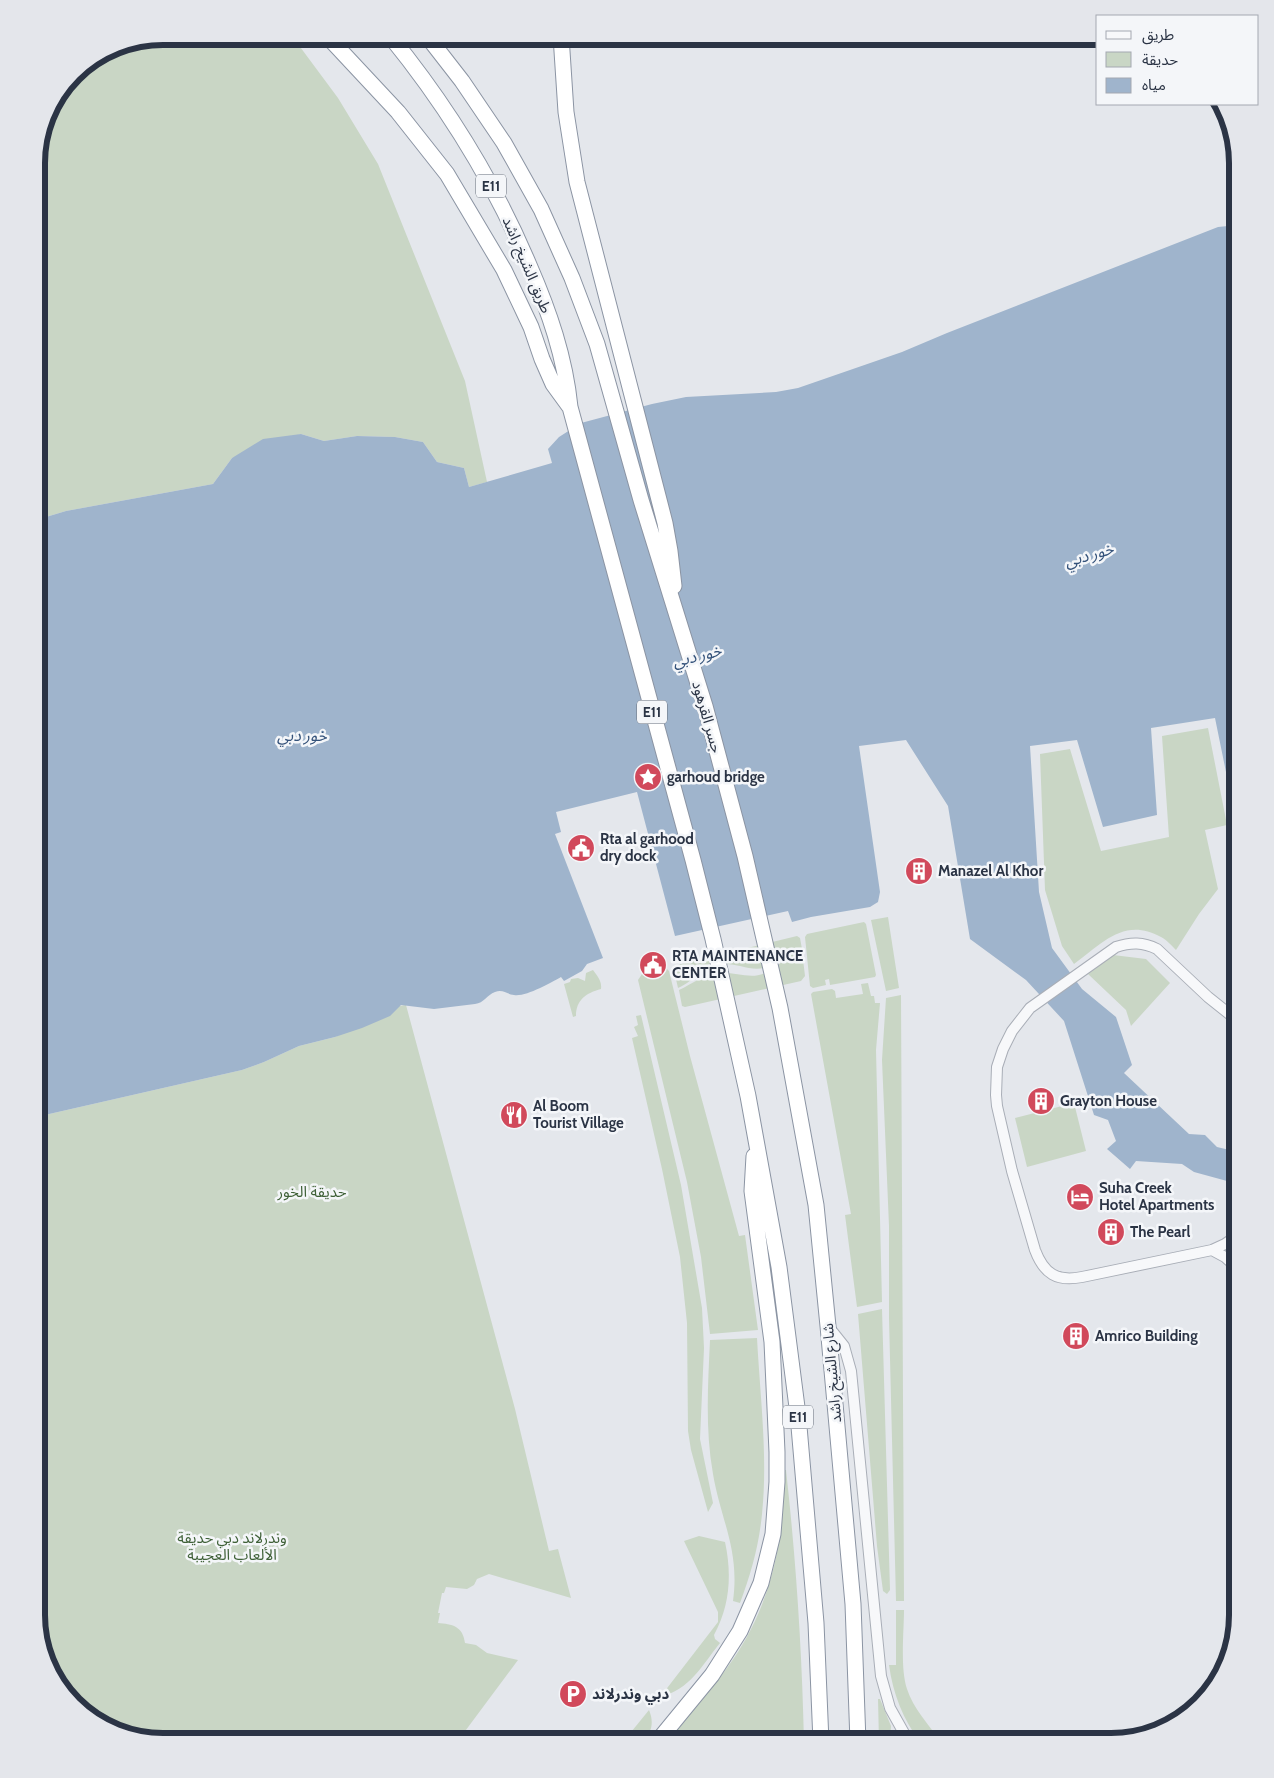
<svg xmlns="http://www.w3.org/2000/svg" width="1274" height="1778" font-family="Cabin,'Noto Sans Arabic',sans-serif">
<rect width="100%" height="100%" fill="#e4e7ec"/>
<path fill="#c9d6c5" d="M163 36H292L338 98 378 164 465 381 487 482 469 487 464 468 437 462 423 442 395 437 357 436 324 441 301 434 232 458 213 484 66 511 36 520 37 155 49 107 79 68 115 46Z
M1208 728 1227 825 1205 830 1218 889 1199 914 1176 950C1172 946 1167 940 1161 937 1124 917 1103 943 1074 964L1062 946 1045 890 1040 754 1070 749 1101 851 1169 837 1162 736Z
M888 917 899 988 886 991 871 920Z
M864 922 866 924 876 975 875 977 830 985 829 979 825 980 826 985 813 988 810 986 805 937 807 934Z
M797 936 800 938 802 949C787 952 778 964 764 968 750 971 739 964 725 964 703 965 696 980 678 988L673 966Z
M802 951 805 976 801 981 685 1007 682 1006 679 990C692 984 703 975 718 973 734 971 750 980 765 973 779 968 788 953 802 951Z
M1113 955 1146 959 1170 983 1131 1026 1126 1010 1088 974Z
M664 968 667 969 669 971 690 1056 739 1236 745 1235 758 1330 710 1334 701 1257 687 1182 638 980 642 974Z
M593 970C598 977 602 981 601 989 586 993 576 1000 576 1016L573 1017 564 984 570 982 571 979 578 978 585 981 586 973Z
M868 983 871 996H874L875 1003H880L876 1050 882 1302 857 1307 845 1215 851 1214 811 994 813 992 832 989 835 991 836 998 863 994 861 984Z
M901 995 904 1601H896L889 1318V1226L882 1060 886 998Z
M406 1005 515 1409 549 1551 558 1549 571 1598 489 1574 477 1579 474 1585 467 1589 446 1587 444 1593H442L438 1613H440L438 1623C452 1624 463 1626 465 1643L476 1645 487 1653 518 1660 457 1742 155 1741 100 1725 53 1678 36 1615V1117L242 1070 264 1062 299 1046 335 1037 399 1006Z
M641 1015 681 1185 702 1308 704 1348 700 1439 713 1503 708 1512 691 1450 688 1431 687 1323 680 1257 662 1169 632 1038 638 1036 634 1027 638 1025 636 1016Z
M1074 1103 1086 1151 1027 1167 1015 1118Z
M882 1309 890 1590 887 1594 883 1591 877 1546 858 1314Z
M757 1338C760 1395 768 1457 762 1514 759 1545 751 1574 740 1603L733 1601C740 1550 721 1521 713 1474 705 1429 708 1385 710 1340Z
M784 1470H786C796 1560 802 1650 804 1742H668C690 1714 714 1687 734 1658 772 1602 785 1536 784 1470Z
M699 1536 725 1542C732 1574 730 1606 714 1635L715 1639 720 1643C703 1664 689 1691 661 1696L718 1622V1612L684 1541Z
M896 1610H904C904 1632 900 1668 907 1689 913 1708 929 1725 941 1742H920C903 1719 893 1694 889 1665H896Z
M878 1699H880L891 1726 890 1742H879Z
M649 1710C654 1722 652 1731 644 1742H623Z"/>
<path fill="#9fb4cc" d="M1238 225V831L1215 718 1151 728 1157 815 1103 827 1077 740 1030 746 1039 892 1052 948 1082 989 1116 1017 1132 1065 1124 1073 1189 1134 1205 1135 1217 1147 1238 1152V1184L1194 1172 1182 1164 1136 1161 1130 1169 1107 1149 1116 1141 1108 1120 1094 1115 1064 1021 1026 980 970 939 948 806 906 740 859 746 880 892 878 902 870 907 811 917 792 922 788 911 675 936 637 792 556 812 561 832 555 834 603 958 587 964 582 971 564 981 561 977C550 983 526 997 514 995 506 994 503 989 495 992 487 995 484 1003 475 1004L434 1009 401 1005 390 1016 362 1028 335 1037 299 1046 264 1062 242 1070 36 1117V520L66 511 213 484 232 458 263 439 301 434 324 441 357 436 395 437 423 442 437 462 464 468 469 487 552 463 548 449 559 437 581 423 652 404 686 397 776 392 798 388 902 352 947 333 1218 227Z"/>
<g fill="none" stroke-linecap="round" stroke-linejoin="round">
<g stroke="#a9aeb7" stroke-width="12">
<path id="minor" d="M1235 1237 1225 1244 1212 1250 1082 1277C1057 1282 1044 1274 1035 1250L1012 1171 997 1106 996 1095 997 1067 1003 1049 1012 1031 1030 1008 1116 947C1131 942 1143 942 1157 949L1208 997 1238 1021
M1212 1250 1225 1257 1235 1266
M1238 1280C1232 1255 1235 1229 1238 1203
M828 1326 844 1346 851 1371 881 1676 890 1708 909 1742"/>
</g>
<g stroke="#8b94a3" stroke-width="17">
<path id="highway" d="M327 36 398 112 447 174 504 270 531 327 542 359 553 384 569 406
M390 36C447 106 494 182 529 265 549 311 565 357 570 407L693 860 713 939 748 1096 779 1267 798 1415 816 1623 821 1742
M427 36 462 81 504 143 541 209 572 278 597 344 641 500 705 706 745 856 780 1008 816 1205 828 1326 853 1604 858 1742
M561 36 566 112 577 182 665 523 670 551 674 586
M657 1742 712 1675 740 1631 761 1583 773 1534 777 1482V1452L772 1342 752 1191 754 1156"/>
</g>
<use href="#minor" stroke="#f7f8fa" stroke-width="10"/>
<use href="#highway" stroke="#fff" stroke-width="15"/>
</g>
<defs>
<g id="sight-disc" transform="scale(1.4375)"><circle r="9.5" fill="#d1495b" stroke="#f4f6f9"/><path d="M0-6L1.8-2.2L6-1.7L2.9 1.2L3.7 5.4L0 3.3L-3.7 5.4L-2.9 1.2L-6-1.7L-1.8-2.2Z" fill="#fff"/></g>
<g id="civic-disc" transform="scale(1.4375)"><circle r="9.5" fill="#d1495b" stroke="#f4f6f9"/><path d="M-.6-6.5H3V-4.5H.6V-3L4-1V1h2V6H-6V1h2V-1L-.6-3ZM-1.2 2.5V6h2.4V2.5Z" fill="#fff"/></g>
<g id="building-disc" transform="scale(1.4375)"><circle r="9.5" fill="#d1495b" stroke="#f4f6f9"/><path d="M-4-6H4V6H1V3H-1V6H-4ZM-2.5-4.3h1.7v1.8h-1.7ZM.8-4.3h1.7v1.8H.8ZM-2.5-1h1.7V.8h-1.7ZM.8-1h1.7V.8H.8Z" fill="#fff"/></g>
<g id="restaurant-disc" transform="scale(1.4375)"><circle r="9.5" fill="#d1495b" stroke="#f4f6f9"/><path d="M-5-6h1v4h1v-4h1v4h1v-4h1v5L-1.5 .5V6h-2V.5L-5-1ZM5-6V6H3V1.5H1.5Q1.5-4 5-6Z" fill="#fff"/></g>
<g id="hotel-disc" transform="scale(1.4375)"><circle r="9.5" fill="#d1495b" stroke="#f4f6f9"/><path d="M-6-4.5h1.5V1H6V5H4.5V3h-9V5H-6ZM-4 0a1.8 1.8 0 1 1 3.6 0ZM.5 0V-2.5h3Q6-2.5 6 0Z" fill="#fff"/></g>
<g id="parking-disc" transform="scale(1.4375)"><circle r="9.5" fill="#d1495b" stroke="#f4f6f9"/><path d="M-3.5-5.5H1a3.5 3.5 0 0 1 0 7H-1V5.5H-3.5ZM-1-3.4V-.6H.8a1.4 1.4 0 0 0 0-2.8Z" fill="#fff"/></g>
</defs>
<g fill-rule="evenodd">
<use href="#sight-disc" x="648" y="777"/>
<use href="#civic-disc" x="581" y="848"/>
<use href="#building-disc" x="919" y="871"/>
<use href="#civic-disc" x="653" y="965"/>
<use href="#building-disc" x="1041" y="1101"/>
<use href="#restaurant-disc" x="514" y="1115"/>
<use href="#hotel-disc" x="1080" y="1197"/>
<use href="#building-disc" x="1111" y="1232"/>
<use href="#building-disc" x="1076" y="1336"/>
<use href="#parking-disc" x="573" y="1694"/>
</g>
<g text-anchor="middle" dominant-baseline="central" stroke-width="5" stroke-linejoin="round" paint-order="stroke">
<g fill="#f4f6f9" stroke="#676e7b" stroke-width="1">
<rect x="476" y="174.5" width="30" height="23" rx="4"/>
<rect x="637" y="700.5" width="30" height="23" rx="4"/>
<rect x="783" y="1405.5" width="30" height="23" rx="4"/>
</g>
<g font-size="14" font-weight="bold" fill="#2b3445">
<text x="491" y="186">E11</text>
<text x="652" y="712">E11</text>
<text x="798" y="1417">E11</text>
</g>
<g font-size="15" fill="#2b3445" stroke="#f4f6f9">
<text transform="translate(527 265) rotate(67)">طريق الشيخ راشد</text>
<text transform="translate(707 717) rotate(74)">جسر القرهود</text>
<text transform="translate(832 1373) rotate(-95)">شارع الشيخ راشد</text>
</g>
<g font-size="15" font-weight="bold" fill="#2b3445" stroke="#f4f6f9" text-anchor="start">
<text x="667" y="777">garhoud bridge</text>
<text x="600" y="839">Rta al garhood<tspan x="600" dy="17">dry dock</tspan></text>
<text x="938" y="871">Manazel Al Khor</text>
<text x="672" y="956">RTA MAINTENANCE<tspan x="672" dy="17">CENTER</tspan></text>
<text x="1060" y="1101">Grayton House</text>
<text x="533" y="1106">Al Boom<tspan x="533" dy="17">Tourist Village</tspan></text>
<text x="1099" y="1188">Suha Creek<tspan x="1099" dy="17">Hotel Apartments</tspan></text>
<text x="1130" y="1232">The Pearl</text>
<text x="1095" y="1336">Amrico Building</text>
<text x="592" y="1694">دبي وندرلاند</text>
</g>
<g font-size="15" fill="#3f6138" stroke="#f4f6f9">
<text x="312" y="1192">حديقة الخور</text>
<text x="232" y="1538">وندرلاند دبي حديقة<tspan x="232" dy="17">الألعاب العجيبة</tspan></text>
</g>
<g font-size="16" font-style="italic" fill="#34527a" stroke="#f4f6f9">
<text transform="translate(1089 555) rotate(-16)">خور دبي</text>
<text transform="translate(697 656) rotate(-14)">خور دبي</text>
<text x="302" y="735">خور دبي</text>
</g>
</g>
<path d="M0 0H1274V1778H0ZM163 45H1111A118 118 0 0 1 1229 163V1615A118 118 0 0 1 1111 1733H163A118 118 0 0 1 45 1615V163A118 118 0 0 1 163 45Z" fill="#e4e6eb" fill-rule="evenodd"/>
<path fill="none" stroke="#2b3445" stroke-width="6" d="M163 45H1111A118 118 0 0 1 1229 163V1615A118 118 0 0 1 1111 1733H163A118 118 0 0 1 45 1615V163A118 118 0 0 1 163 45Z"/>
<rect x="1096" y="15" width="162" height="90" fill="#f4f6f9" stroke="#a4a8b1"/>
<rect x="1106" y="31" width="25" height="8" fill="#f7f8fa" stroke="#a4a8b1"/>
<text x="1142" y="40" font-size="15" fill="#2b3445">طريق</text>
<rect x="1106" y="52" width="25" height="15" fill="#c9d6c5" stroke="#a4a8b1"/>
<text x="1142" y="65" font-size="15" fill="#2b3445">حديقة</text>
<rect x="1106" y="78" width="25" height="15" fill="#9fb4cc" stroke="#a4a8b1"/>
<text x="1142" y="90" font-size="15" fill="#2b3445">مياه</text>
</svg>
